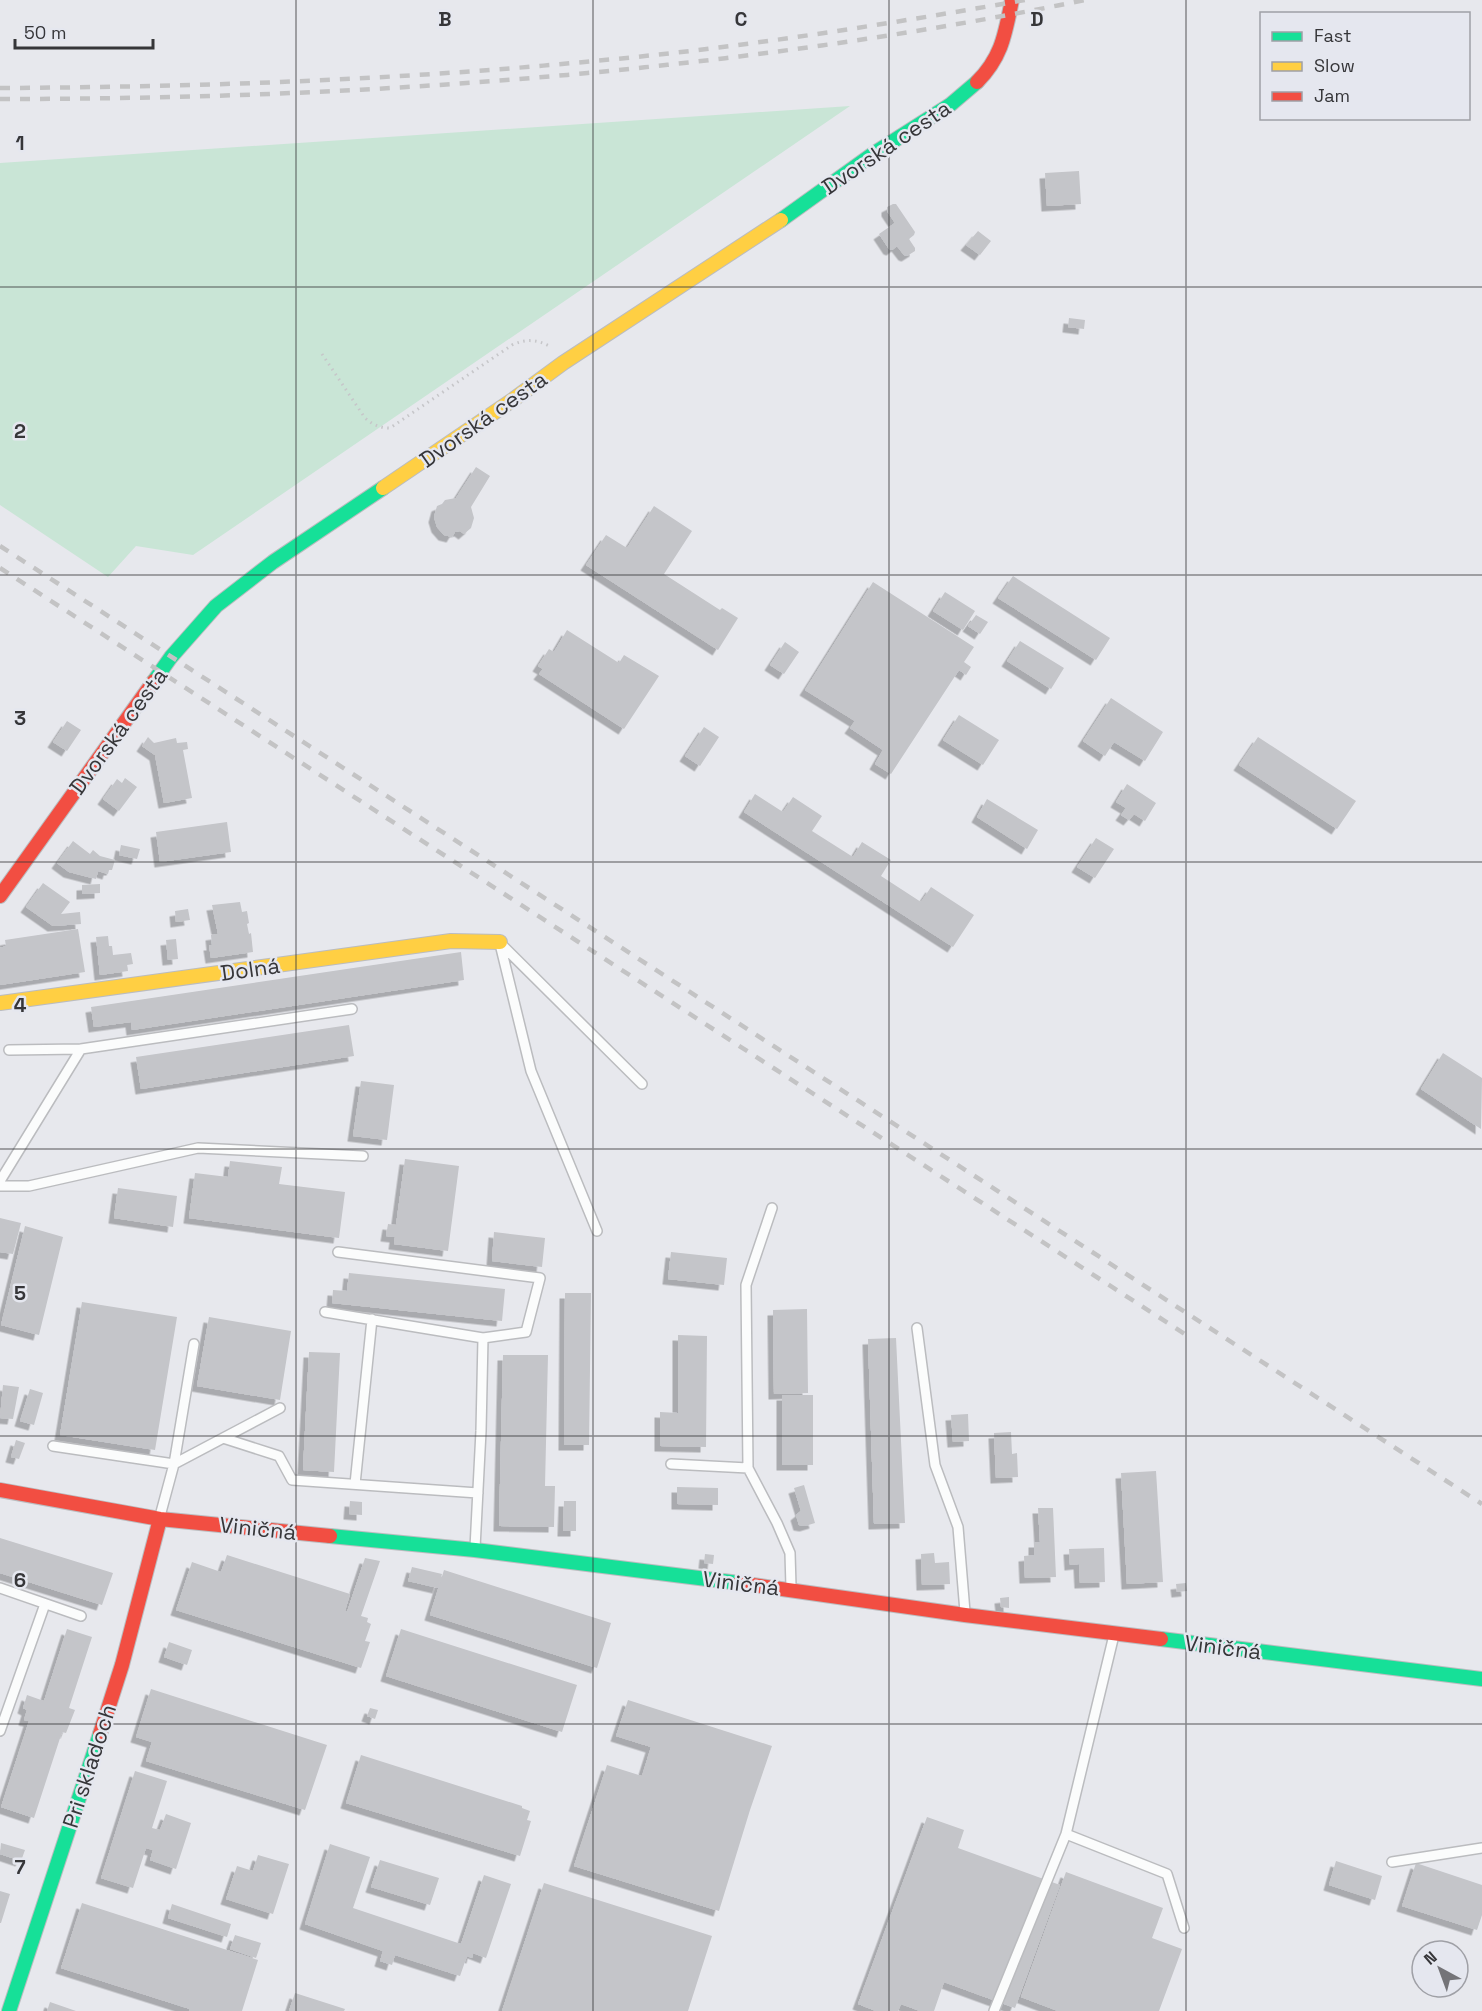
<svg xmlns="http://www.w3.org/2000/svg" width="1482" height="2011" font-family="'Space Grotesk',sans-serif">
<defs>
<filter id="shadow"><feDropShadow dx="-5.5" dy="5.5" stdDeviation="0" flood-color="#0004"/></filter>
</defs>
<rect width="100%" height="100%" fill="#e7e8ed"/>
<path fill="#c9e5d6" d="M850 106 193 555 136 546 108 577 0 505V163Z"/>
<path fill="#c4c5c9" filter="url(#shadow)" d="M1079 171 1081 204 1047 206 1045 173Z
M893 204H896L915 232 914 235 909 239 915 248V251L907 256 904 255 897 246 892 250 889 249 879 234 895 223 887 211V207Z
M978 231 991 241 980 255 966 245Z
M1069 318 1085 320 1084 329 1068 327Z
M476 467 490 476 471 507 474 518 471 528 464 534 460 531 455 532 452 537 444 535 437 527 434 517 437 506 442 504 445 500 456 498Z
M654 506 692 531 664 574 720 610 722 608 738 618 718 650 586 565 606 535 627 548Z
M1013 576 1110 638 1096 660 998 598Z
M873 582 974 647 964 662 971 667 966 675 959 670 891 774 875 764 883 750 850 728 855 721 805 690Z
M945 592 975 611 963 630 933 611Z
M976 615 988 622 980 634 968 626Z
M567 630 619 663 624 655 659 676 624 729 539 674 543 669 538 666 549 649 554 652Z
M1020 641 1064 668 1051 689 1007 661Z
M785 642 799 652 784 674 770 665Z
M1111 698 1163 732 1145 761 1114 742 1105 756 1083 741Z
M959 715 999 740 983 765 943 740Z
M67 721 81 730 67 751 53 742Z
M704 727 719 737 700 766 685 756Z
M148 737 154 743 176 738 177 743 187 742 188 749 183 750 192 798 164 803 155 755 142 746Z
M1258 737 1356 801 1337 829 1239 765Z
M125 778 137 787 119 811 103 799 117 779 122 783Z
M1127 784 1156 803 1145 821 1134 814 1129 820 1121 815 1126 808 1116 802Z
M755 794 783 812 793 797 822 816 812 831 853 857 862 842 891 860 881 876 921 902 931 887 974 915 953 947 744 812Z
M987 799 1038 830 1027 849 977 817Z
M227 822 231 852 160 862 156 832Z
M1096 838 1114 849 1095 878 1077 867Z
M73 841 90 854 93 850 100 856 115 860 112 870H109L108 874 98 871 96 879 69 872 57 863Z
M121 845 140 849 137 859 119 855Z
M43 883 70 902 61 914 80 912 81 924 53 926 26 907Z
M100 884V893L82 894V885Z
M240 902 242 912 247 911 249 923 247 924 249 934 251 933 253 952 211 958 209 945H212L211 935 218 934 212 905Z
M188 909 190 920 176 922 175 911Z
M78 929 85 972 0 985V948L6 946 5 940Z
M108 936 109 946H112L113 955 131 953 133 964 127 965 128 971 100 975 96 937Z
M176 939 178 959 168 960 166 940Z
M461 952 464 980 132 1030 131 1022 94 1027 91 1007Z
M349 1025 354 1056 141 1089 136 1057Z
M1443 1053 1482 1078 1481 1129 1421 1089Z
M361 1081 394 1085 387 1140 353 1136Z
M405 1159 459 1166 448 1251 394 1244 395 1237 386 1236 388 1224 396 1225Z
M230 1161 282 1167 279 1184 345 1192 339 1238 189 1218 195 1173 228 1177Z
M118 1188 177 1196 173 1227 114 1218Z
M0 1218 21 1223 13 1254 0 1252Z
M25 1226 63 1237 39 1335 1 1325Z
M494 1232 545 1238 542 1267 492 1261Z
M671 1252 727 1258 724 1285 668 1279Z
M349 1273 505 1289 502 1321 332 1303 333 1290 347 1291Z
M565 1293H591L589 1445H564Z
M82 1302 177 1317 155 1450 60 1435Z
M807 1309 808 1393 774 1394 773 1310Z
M209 1317 291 1331 280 1400 197 1386Z
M678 1335 707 1336 706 1447 660 1446V1412L678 1413Z
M896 1338 905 1523 874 1524 868 1339Z
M309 1352 340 1353 334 1472 303 1470Z
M503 1355H548L545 1486H555L554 1527 499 1526Z
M3 1385 19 1387 13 1419 0 1418Z
M30 1389 43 1393 34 1425 20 1421Z
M782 1395H813V1465H782Z
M968 1414 969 1441 953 1442 951 1415Z
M1011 1432 1012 1454 1017 1453 1018 1477 996 1478 994 1433Z
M16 1440 25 1443 19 1459 11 1457Z
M1156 1471 1163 1582 1127 1584 1121 1473Z
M804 1485 815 1523 805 1526 799 1525 796 1515 801 1511 794 1488Z
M677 1487 718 1488V1505L677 1504Z
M350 1501 362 1502V1515L349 1514Z
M564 1501H576V1531H563Z
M1038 1508H1053L1056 1577 1025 1578 1024 1556 1034 1555V1542H1040Z
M0 1538 113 1573 102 1605 0 1573Z
M1104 1548 1105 1582 1080 1583 1079 1564 1070 1565 1069 1549Z
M934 1553 935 1563 949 1562 950 1584 922 1585 921 1554Z
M705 1554 714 1555 713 1564 704 1563Z
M227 1555 350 1594 345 1611 347 1612 365 1558 380 1561 361 1616 368 1618 367 1622 371 1624 365 1641 370 1642 361 1668 176 1610 192 1562 221 1572Z
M412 1567 442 1574 438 1588 408 1581Z
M444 1570 611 1623 597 1668 430 1615Z
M1186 1583 1187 1591 1177 1592 1176 1584Z
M1009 1597V1608L1001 1607 1000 1598Z
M67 1629 92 1637 69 1708 75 1710 66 1733 62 1732 34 1818 1 1807 29 1721 24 1720 27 1710 23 1708 27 1695 44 1701Z
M401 1629 577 1685 562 1732 386 1676Z
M169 1642 192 1650 187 1665 164 1657Z
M151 1689 327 1745 305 1810 146 1761 152 1742 136 1737Z
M628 1700 772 1746 750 1810 719 1911 574 1866 607 1765 642 1776 651 1747 616 1736Z
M370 1708 378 1710 375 1719 367 1716Z
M361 1755 522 1806V1808L530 1811 527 1820 531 1821 520 1856 346 1803Z
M135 1771 167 1781 152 1828 160 1830 166 1814 191 1823 176 1869 150 1860 153 1850 146 1848 133 1888 101 1878Z
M927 1817 964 1830 958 1848 1060 1885 1015 2008 944 1982 934 2011H920L901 2004 898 2011H876L858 2004Z
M1 1843 25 1850 21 1861 0 1854Z
M330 1844 370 1857 353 1908 461 1944 484 1875 511 1884 486 1958 473 1953 472 1958 467 1956 460 1976 395 1955 392 1965 380 1961 383 1951 305 1924Z
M258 1855 289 1864 273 1914 226 1899 237 1866 253 1871Z
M380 1860 439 1878 430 1905 371 1887Z
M1336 1861 1382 1876 1375 1900 1329 1885Z
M1416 1863 1482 1885V1915L1477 1930 1402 1906Z
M1066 1872 1163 1908 1152 1938 1182 1949 1159 2011H1058L1021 1997Z
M544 1883 712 1936 688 2011H502Z
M0 1891 10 1894 1 1923H0Z
M82 1903 258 1960 242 2011H189L190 2009 61 1968Z
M172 1904 231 1924 227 1937 168 1918Z
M235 1935 261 1943 256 1958 230 1949Z
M295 1993 345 2009 344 2011H289Z
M50 2002 76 2011H47Z"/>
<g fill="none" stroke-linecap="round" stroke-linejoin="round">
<g stroke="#bbbcbf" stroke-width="12">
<path id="lane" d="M500 944 531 1071 597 1231
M501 944 642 1084
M9 1050 81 1049 352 1009
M0 1181 81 1049
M0 1186H29L198 1148 363 1156
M338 1252 540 1278 526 1332 483 1338 481 1431 475 1548
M325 1312 483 1338
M917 1328 935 1465 958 1527 965 1612
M194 1344 174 1464 280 1408
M223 1438 279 1456 292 1480 478 1493
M53 1446 174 1464 160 1516
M671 1464 748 1468 777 1523 790 1553 791 1587
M748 1468 746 1285 772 1208
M355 1484 372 1319
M0 1588 81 1616
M0 1731 45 1604
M1066 1834 1167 1874 1184 1928
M1392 1862 1482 1848
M994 2011 1066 1834 1114 1635"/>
</g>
<g stroke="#bbbcbf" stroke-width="16">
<path id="fast" d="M781 220 873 154 950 105 977 82
M154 681 171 657 216 606 273 562 383 488
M330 1536 475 1550 739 1583
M1161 1639 1482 1679
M9 2011 100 1734"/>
</g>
<g stroke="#bbbcbf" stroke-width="16">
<path id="slow" d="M383 488 514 399 563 363 781 220
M0 1003 451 941 500 942"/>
</g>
<g stroke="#bbbcbf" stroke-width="16">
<path id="jam" d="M977 82C1002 57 1005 34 1012 0
M0 896 154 681
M0 1490 160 1519 330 1536
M739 1583 965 1615 1161 1639
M100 1734 122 1665 160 1519"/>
</g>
<path stroke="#c6c6c9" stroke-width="3" stroke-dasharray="1.5 4.5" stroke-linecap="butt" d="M322 354 365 418C373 425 380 428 390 428L512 345C525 339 536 339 549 346"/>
<use href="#lane" stroke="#fbfcfc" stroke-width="9"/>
<use href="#fast" stroke="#16e098" stroke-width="14"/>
<use href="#slow" stroke="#ffcf43" stroke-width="14"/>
<use href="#jam" stroke="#f24e42" stroke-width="14"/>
<path stroke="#c3c3c4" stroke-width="4.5" stroke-dasharray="10 10" stroke-linecap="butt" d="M0 88C199 87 397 80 594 61 739 48 882 25 1025 0
M0 99C363 99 728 73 1085 0
M0 546 1482 1504
M0 568 1191 1338"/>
</g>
<path fill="none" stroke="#363639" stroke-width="1.5" stroke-opacity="0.55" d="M296 0V2011M593 0V2011M889 0V2011M1186 0V2011M0 287H1482M0 575H1482M0 862H1482M0 1149H1482M0 1436H1482M0 1724H1482"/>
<g text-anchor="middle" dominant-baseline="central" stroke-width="5" stroke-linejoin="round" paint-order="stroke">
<g font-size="22" fill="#363639" stroke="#e5e7ef">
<text transform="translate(886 147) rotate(-34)">Dvorská cesta</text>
<text transform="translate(483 419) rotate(-35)">Dvorská cesta</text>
<text transform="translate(118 731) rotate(-54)">Dvorská cesta</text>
<text transform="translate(250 969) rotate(-8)">Dolná</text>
<text transform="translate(258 1528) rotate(6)">Viničná</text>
<text transform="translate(741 1583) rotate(7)">Viničná</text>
<text transform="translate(1223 1647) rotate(7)">Viničná</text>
<text transform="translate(89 1766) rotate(-72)">Pri skladoch</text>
</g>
</g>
<g font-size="20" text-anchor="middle" font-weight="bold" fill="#363639" stroke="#e5e7ef" stroke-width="5" stroke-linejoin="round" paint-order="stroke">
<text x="445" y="26">B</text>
<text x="741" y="26">C</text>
<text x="1037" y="26">D</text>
<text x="20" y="150">1</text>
<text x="20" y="438">2</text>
<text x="20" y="725">3</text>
<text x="20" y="1012">4</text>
<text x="20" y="1300">5</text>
<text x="20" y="1587">6</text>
<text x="20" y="1874">7</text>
</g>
<rect x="1260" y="12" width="210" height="108" fill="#e5e7ef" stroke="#9fa0a6" stroke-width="1.5"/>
<rect x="1272" y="32" width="30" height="9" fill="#16e098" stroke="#9fa0a6" stroke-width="1.5"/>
<text x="1314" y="42" font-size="18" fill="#363639">Fast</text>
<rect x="1272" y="62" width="30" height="9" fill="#ffcf43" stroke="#9fa0a6" stroke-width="1.5"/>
<text x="1314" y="72" font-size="18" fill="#363639">Slow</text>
<rect x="1272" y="92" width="30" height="9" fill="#f24e42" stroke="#9fa0a6" stroke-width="1.5"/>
<text x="1314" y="102" font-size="18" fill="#363639">Jam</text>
<g transform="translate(1440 1969) rotate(319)"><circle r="28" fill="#e5e7ef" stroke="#9fa0a6" stroke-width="1.5"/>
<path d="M0-4.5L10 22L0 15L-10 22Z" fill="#747478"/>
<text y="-9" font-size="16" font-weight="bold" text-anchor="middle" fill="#363639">N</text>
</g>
<path d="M15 39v9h138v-9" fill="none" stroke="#363639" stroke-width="3"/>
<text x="24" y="39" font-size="18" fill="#363639" stroke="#e5e7ef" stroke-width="4.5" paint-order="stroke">50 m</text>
</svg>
